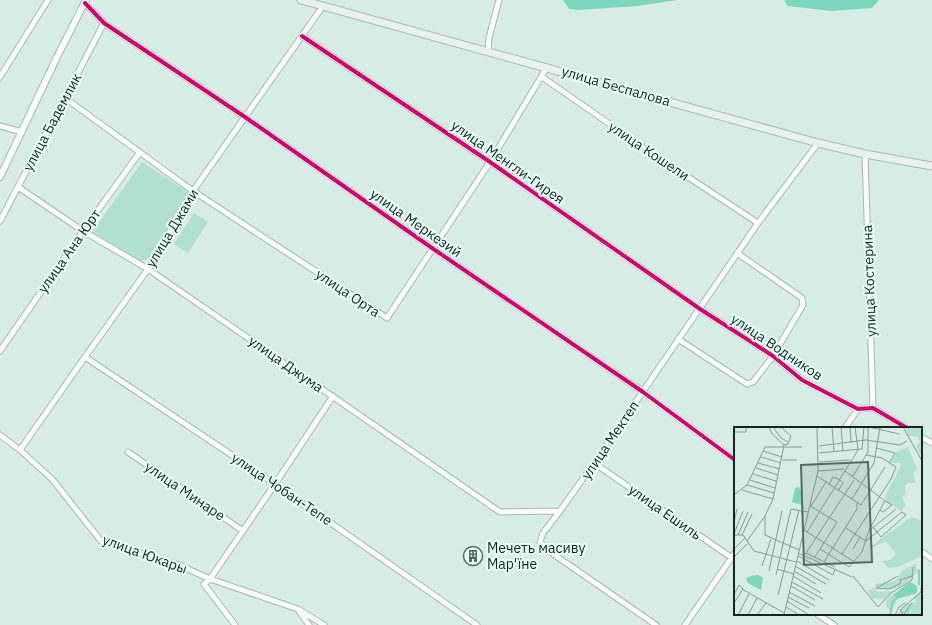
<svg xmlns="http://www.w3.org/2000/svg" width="932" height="625" font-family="'IBM Plex Sans',sans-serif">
<rect width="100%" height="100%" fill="#d7ece5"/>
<path fill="#b1e0d1" d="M142 162 188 192 151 258 140 261 92 232Z
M194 213 208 222 188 253 174 244Z"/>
<path fill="#7dd6be" d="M563 0H677L638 6 578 10 569 9Z
M784 0H879L872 8 832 11 788 6Z"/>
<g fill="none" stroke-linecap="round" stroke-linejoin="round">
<g stroke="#a8b9b3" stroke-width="7">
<path id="minor" d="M85 3 104 23 245 117 432 248 643 392 735 460
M302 36 490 162 700 309 773 356 802 380 858 409 873 408 907 428
M488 52 489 38 499 0
M0 77 48 0
M542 77 650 152 758 223
M65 98 193 191 387 318 490 162 547 67
M0 126 22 132
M865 154 873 408
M18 187 83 231 148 269 500 512 560 511
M0 221 104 23
M678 339 747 384 753 382 773 356 803 305 802 298 737 253
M0 351 83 231 140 152
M85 357 275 484 477 625
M845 428 858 409
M0 435 20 450 52 479 101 541 179 565 210 579 298 609 324 625
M921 437 932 443
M20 450 85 357 148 269 193 191 323 6
M128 452 243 531
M594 463 735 560
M921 551 932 559
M299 611 309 625
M817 614 834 625
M235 625 204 584 210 579 275 484 333 396
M656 625 546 549 540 542 543 533 560 511 594 463 758 223 818 143
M685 625 735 553"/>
</g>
<g stroke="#a8b9b3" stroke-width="8">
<path id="tertiary" d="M0 177 57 57 86 0"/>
</g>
<g stroke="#a8b9b3" stroke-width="9">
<path id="secondary" d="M301 0 818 143 865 154 932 166"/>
</g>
<use href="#minor" stroke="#f9fcfb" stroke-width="5"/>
<use href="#tertiary" stroke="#f9fcfb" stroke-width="6"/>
<use href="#secondary" stroke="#e9f0ee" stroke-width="7"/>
<g stroke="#e7fff6" stroke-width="6">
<path id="cycleway" d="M85 3 104 23 245 117 432 248 643 392 735 460
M302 36 490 162 700 309 773 356 802 380 858 409 873 408 907 428"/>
</g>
<use href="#cycleway" stroke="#d6006c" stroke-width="4"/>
</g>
<defs>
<g id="building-ring" transform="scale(1)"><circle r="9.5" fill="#e7fff6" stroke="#596a64" stroke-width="1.5"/><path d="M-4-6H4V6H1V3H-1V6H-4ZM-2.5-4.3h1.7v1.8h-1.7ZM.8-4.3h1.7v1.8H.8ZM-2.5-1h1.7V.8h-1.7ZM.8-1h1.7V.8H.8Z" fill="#596a64"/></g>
</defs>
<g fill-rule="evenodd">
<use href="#building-ring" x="473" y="556"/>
</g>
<g text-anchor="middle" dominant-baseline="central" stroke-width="4" stroke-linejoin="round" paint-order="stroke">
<g font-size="14" fill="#15241f" stroke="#e7fff6">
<text transform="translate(616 86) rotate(16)">улица Беспалова</text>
<text transform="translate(52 122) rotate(-62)">улица Бадемлик</text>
<text transform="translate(649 151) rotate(34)">улица Кошели</text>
<text transform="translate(508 162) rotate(35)">улица Менгли-Гирея</text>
<text transform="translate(416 223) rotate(35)">улица Меркезий</text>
<text transform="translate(172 228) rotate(-59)">улица Джами</text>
<text transform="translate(69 251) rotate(-55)">улица Ана Юрт</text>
<text transform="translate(869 281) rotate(-92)">улица Костерина</text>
<text transform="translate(348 293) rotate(34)">улица Орта</text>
<text transform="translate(777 347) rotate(34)">улица Водников</text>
<text transform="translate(286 364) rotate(35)">улица Джума</text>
<text transform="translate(610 440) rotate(-56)">улица Мектеп</text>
<text transform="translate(282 489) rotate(34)">улица Чобан-Тепе</text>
<text transform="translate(185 491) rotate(34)">улица Минаре</text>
<text transform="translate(665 512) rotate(35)">улица Ешиль</text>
<text transform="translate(145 554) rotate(20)">улица Юкары</text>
</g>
<g font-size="14" fill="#15241f" stroke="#e7fff6" text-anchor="start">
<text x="487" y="548">Мечеть масиву<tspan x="487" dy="16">Мар'їне</tspan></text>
</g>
</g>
<g transform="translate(734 427)">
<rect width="188" height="188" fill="#d7ece5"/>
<path d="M171 0H188V30L182 19 186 15 184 10 175 9ZM174 20 183 42 179 46 182 56H174L171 59 172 67 168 70 172 79 167 84 152 74 151 69 167 39 166 36H157L158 32 162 25ZM177 90 188 93V129L164 140 154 141 148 134 156 133 162 127 152 114 138 121 136 120ZM182 137 184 145 169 158 160 162 141 160V157L161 154 169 143ZM140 161 144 165 159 164 150 172 138 171 134 164ZM188 163V188H176L179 179 175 188H163L171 177 182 175 180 171ZM157 168 163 172 158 184 153 181 152 174Z" fill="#b1e0d1"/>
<path d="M65 60 68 65V78L58 75 61 61ZM17 149 24 148 29 151 27 163 14 156 12 151ZM176 155 183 159V166L163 172 159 168Z" fill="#7dd6be"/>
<path fill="none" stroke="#7dd6be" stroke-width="2" d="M185 142V158M156 188 159 174 163 171"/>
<path fill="none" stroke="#899c96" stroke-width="1" d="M35 0 38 7 50 18M39 0 47 11 54 15M47 0 57 9 54 17 50 18M98 0 100 24M107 0 109 24M116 0 117 16M135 0 165 7M169 0 188 34M0 5H12V0M50 18 39 72 31 89V108L65 123M85 19 132 13 166 18 173 14M142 21 161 26 155 36M29 24 48 30M85 26 128 22 130 0M27 30 47 36M48 33H63M85 35 116 33M24 36 46 42M22 41 44 48M84 44 110 42M19 47 42 54M83 49 127 78 151 40M119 49 134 25V0M16 53 41 61M13 58 40 66M95 58 99 50 106 53 109 56 104 64M8 63 39 72M1 67 13 58 31 20H68M118 72 140 36 146 0M76 79 103 95 81 130M77 79 92 55M146 83 149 85 158 78 151 74M0 95 3 82M112 101 132 114 143 105 168 85 172 88 147 110 139 100M70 103 119 134M136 103 162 82M73 105 124 23 121 0M0 107 9 84M0 108H9L20 124 62 135M4 108 14 85M8 108 18 87M13 114 31 89M0 122 11 111M86 122 115 140 128 125 135 103 151 74 111 44M119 122 126 110M64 126 118 150M72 126 101 140M108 127 157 52 162 40 148 31 132 28M64 129 99 148 101 142M70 129 120 53M0 130 13 117M63 134 95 153M90 135 123 82V76M28 139 37 112M61 139 92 157M43 142 60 147M35 144 48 84M60 144 82 157M42 148 57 82 74 85M59 149 87 166M119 149 144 180M164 149 142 161 155 162 167 156 166 153 178 149M58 155 89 172M57 159 81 173M8 162 50 186M55 165 81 179M0 168 5 158 9 162M44 168 65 83M54 170 75 181M53 174 75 188M0 176 9 162M52 180 65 188M144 180 157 166 178 153 179 140M170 187 178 176M4 188 15 167M14 188 23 171M23 188 32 176M50 188 84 44 83 0M161 188 165 180 171 176M167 188 169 186 166 183 187 165V161"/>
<path fill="#596a64" fill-opacity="0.15" stroke="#596a64" stroke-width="2" d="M134 35 138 135 70 138 67 38Z"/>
<rect width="188" height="188" fill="none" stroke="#15241f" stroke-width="2"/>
</g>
</svg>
